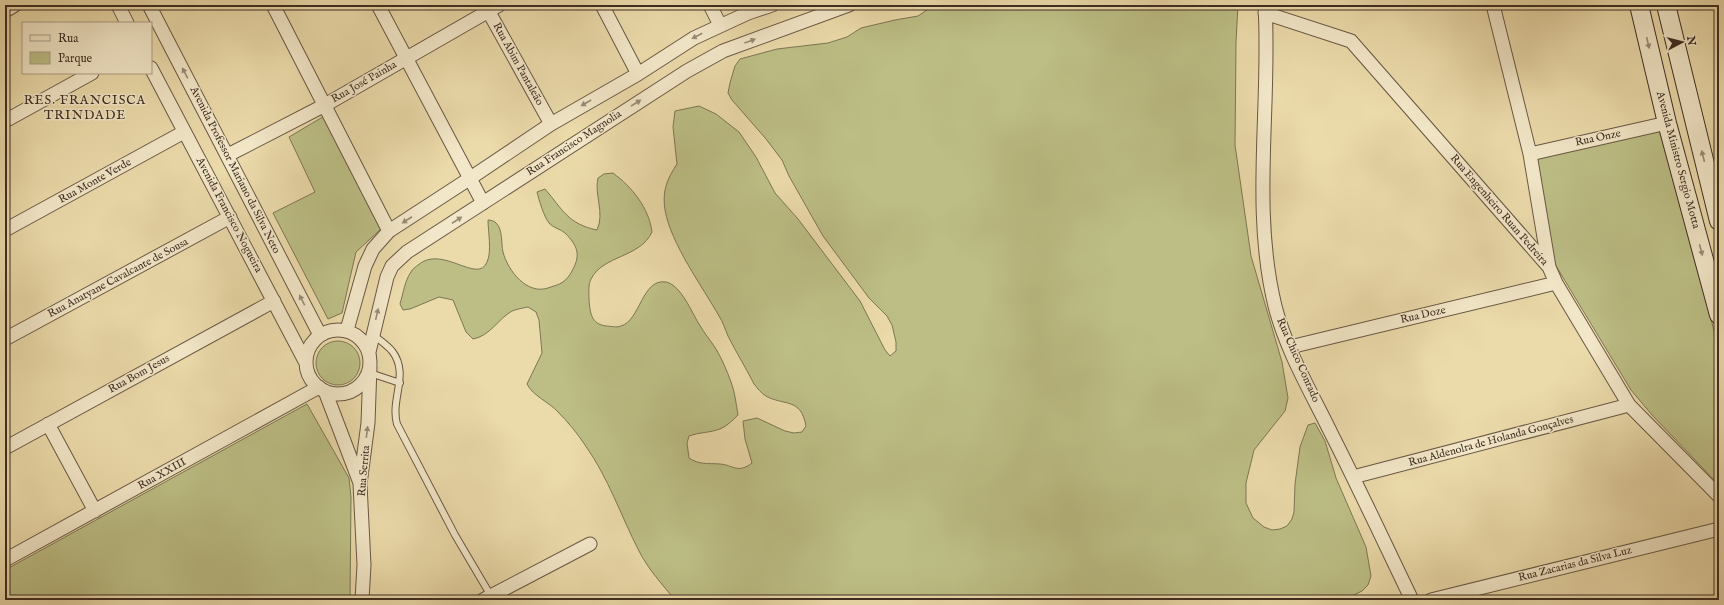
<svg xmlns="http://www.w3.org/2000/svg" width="1724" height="605" font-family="'IM FELL English',serif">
<rect width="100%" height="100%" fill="#ebdaaa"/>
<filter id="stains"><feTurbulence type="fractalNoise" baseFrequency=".005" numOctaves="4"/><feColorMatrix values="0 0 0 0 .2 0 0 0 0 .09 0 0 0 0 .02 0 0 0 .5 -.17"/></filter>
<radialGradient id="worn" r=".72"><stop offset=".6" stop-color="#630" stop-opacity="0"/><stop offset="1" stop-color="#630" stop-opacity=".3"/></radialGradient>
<path fill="#bcbe85" stroke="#7d7654" d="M934 5H1238L1236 42 1235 145 1251 256 1282 362 1288 398 1285 411 1254 450 1246 483V503L1253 518 1264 527 1272 530 1280 529 1287 526 1292 519 1294 512 1295 484 1300 447 1308 425 1315 423 1325 441 1336 478 1366 547 1371 576 1368 585 1362 591 1344 600H675C662 584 648 569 639 551 621 516 608 477 585 445 577 433 568 422 558 412 549 402 533 396 527 384L542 353 539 320 536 312 528 307C523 308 517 309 512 311 498 319 490 336 473 339L466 332 453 300 439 297 410 309 403 310 400 304C403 294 405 280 411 272 412 269 416 267 418 265 442 244 478 285 487 262 492 252 488 231 488 220 490 220 495 221 496 223 503 229 501 244 503 252 508 271 527 295 548 288 553 286 559 285 563 282 567 279 570 275 572 271 581 255 578 246 565 233 561 229 553 228 549 223 544 217 539 200 537 192L545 189C563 210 568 224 597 230 605 213 594 195 598 178L604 174 613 173C632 187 649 208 652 232 640 258 603 255 591 279 588 285 589 292 589 299 590 313 591 324 606 326 611 326 616 328 621 326 640 321 642 278 666 282 681 285 692 313 699 324 704 333 711 341 716 349 722 359 727 371 731 382 735 392 736 404 738 415 733 420 727 426 720 429 710 433 699 432 689 436L687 443 689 458C699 465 708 463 720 464 733 465 738 474 752 463L745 439 743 421 757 418 785 431 794 433 802 432 806 426C801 397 783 406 766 396 761 393 758 389 754 384 746 368 736 352 728 336 725 329 723 322 719 316 702 286 671 244 665 210 662 191 667 179 677 164L673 127 675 111 699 106 716 114 739 132 756 157 775 193 798 219 860 301 885 350 890 356 896 351V342L892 325 887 316 869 298 823 236 789 176 782 160 766 139 732 100 728 93 730 83 735 66 740 59 777 49 828 43 847 37 861 28 895 20 918 16Z
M326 115 382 228 356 252 342 313 328 319 273 213 315 192 289 137Z
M1662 129 1719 350V485L1652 415 1631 390 1550 256 1534 158Z
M316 363a22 22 0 1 1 44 0a22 22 0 1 1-44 0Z
M307 404 349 478 351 497 350 600H5V570Z"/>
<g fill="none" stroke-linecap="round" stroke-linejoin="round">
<g stroke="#695844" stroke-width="8">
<path id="lane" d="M373 334C379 340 387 345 392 351 410 374 390 399 397 424L455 535 491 596
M370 373 400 383"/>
</g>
<g stroke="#695844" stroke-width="15">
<path id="street" d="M118 5 127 23
M149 5 320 335
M273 5 389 231
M378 5 483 203
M485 5 551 124
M602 5 638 74
M710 5 720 25
M1265 5C1271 105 1251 208 1275 306 1286 350 1311 392 1331 433 1359 488 1385 544 1412 600
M1493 5 1530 154 1549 267
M5 11 15 5
M1265 13 1351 41 1549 267 1556 283 1629 405 1719 496
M151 68 306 363
M5 121 92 73
M1530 154 1667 123
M228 155 325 105 499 5
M5 230 184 132
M347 330 365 266 373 249 389 231 469 179 551 124 638 74 694 38 748 13 772 5
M306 362a32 32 0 1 1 64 0a32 32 0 1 1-64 0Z
M5 339 230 217
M1290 347 1556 283
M369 352 387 277 392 266 407 252 687 71 723 51 849 5
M325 391 360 483
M48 424 95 511
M5 448 274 301
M1353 477 1629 405
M5 560 319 387
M362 600 364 565 360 484 368 423 370 366
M483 600 590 544
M1431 600 1719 529"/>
</g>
<g stroke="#3e2d22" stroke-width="20">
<path id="secondary" d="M1639 5 1667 123 1719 315
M1666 5 1719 221"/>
</g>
<use href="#lane" stroke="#f2e7c8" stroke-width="6"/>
<use href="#street" stroke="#f2e7c8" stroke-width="13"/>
<use href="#secondary" stroke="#f2e7c8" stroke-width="18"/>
</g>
<defs><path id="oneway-solid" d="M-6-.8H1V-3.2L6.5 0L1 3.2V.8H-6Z"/></defs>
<g fill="#988a75">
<use href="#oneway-solid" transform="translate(697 36) rotate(152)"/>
<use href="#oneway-solid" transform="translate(750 41) rotate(-20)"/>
<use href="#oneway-solid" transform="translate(1648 43) rotate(77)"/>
<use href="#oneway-solid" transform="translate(185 73) rotate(-118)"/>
<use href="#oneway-solid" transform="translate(586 103) rotate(150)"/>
<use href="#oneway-solid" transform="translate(636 103) rotate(-32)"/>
<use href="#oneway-solid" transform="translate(1703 156) rotate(-104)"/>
<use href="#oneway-solid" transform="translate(407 220) rotate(147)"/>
<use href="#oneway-solid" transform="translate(457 220) rotate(-33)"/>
<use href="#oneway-solid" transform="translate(1701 250) rotate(75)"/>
<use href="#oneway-solid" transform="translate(302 300) rotate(-117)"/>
<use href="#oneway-solid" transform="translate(377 314) rotate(-77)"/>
<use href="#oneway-solid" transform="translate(367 432) rotate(-83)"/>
</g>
<g text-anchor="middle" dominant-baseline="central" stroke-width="3" stroke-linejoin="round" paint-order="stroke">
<g font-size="11" fill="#3e2d22" stroke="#f2e7c8">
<text transform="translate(518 64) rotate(61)">Rua Abim Pantaleão</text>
<text transform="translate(364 82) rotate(-30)">Rua José Painha</text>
<text transform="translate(1598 138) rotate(-12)">Rua Onze</text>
<text transform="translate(574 143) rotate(-33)">Rua Francisco Magnolia</text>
<text transform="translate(1678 160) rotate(75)">Avenida Ministro Sergio Motta</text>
<text transform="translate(235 170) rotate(63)">Avenida Professor Mariano da Silva Neto</text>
<text transform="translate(95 181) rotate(-29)">Rua Monte Verde</text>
<text transform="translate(1499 210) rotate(49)">Rua Engenheiro Ruan Pedreira</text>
<text transform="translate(229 215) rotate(62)">Avenida Francisco Nogueira</text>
<text transform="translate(118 278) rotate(-28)">Rua Anatyane Cavalcante de Sousa</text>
<text transform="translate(1423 315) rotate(-13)">Rua Doze</text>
<text transform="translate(1298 360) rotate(66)">Rua Chico Conrado</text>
<text transform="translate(139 374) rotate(-29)">Rua Bom Jesus</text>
<text transform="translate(1491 441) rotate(-15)">Rua Aldenolra de Holanda Gonçalves</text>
<text transform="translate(364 471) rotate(-85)">Rua Serrita</text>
<text transform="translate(162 474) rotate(-29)">Rua XXIII</text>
<text transform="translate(1575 564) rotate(-14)">Rua Zacarias da Silva Luz</text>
</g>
<g font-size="13" letter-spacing="1" fill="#3e2d22" stroke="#f2e7c8">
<text x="85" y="100">RES. FRANCISCA<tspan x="85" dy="15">TRINDADE</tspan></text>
</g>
</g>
<rect width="1724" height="605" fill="none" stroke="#ebdaaa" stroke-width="20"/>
<rect x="6" y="6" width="1712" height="593" fill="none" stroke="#3e2d22" stroke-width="2"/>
<rect x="10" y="10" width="1704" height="585" fill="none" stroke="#3e2d22"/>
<rect x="22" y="22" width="130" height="52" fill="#f2e7c8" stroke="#aa9d86"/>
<rect x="30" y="35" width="20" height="6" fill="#f2e7c8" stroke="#aa9d86"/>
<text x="58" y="42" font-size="12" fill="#3e2d22">Rua</text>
<rect x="30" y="52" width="20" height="12" fill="#bcbe85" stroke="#aa9d86"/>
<text x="58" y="62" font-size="12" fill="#3e2d22">Parque</text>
<g transform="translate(1682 42) rotate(83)" stroke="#f2e7c8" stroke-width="3" paint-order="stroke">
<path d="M0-3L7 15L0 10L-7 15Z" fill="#3e2d22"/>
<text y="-6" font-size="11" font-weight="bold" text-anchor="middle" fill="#3e2d22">N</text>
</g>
<rect width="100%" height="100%" filter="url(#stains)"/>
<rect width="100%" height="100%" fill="url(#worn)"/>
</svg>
